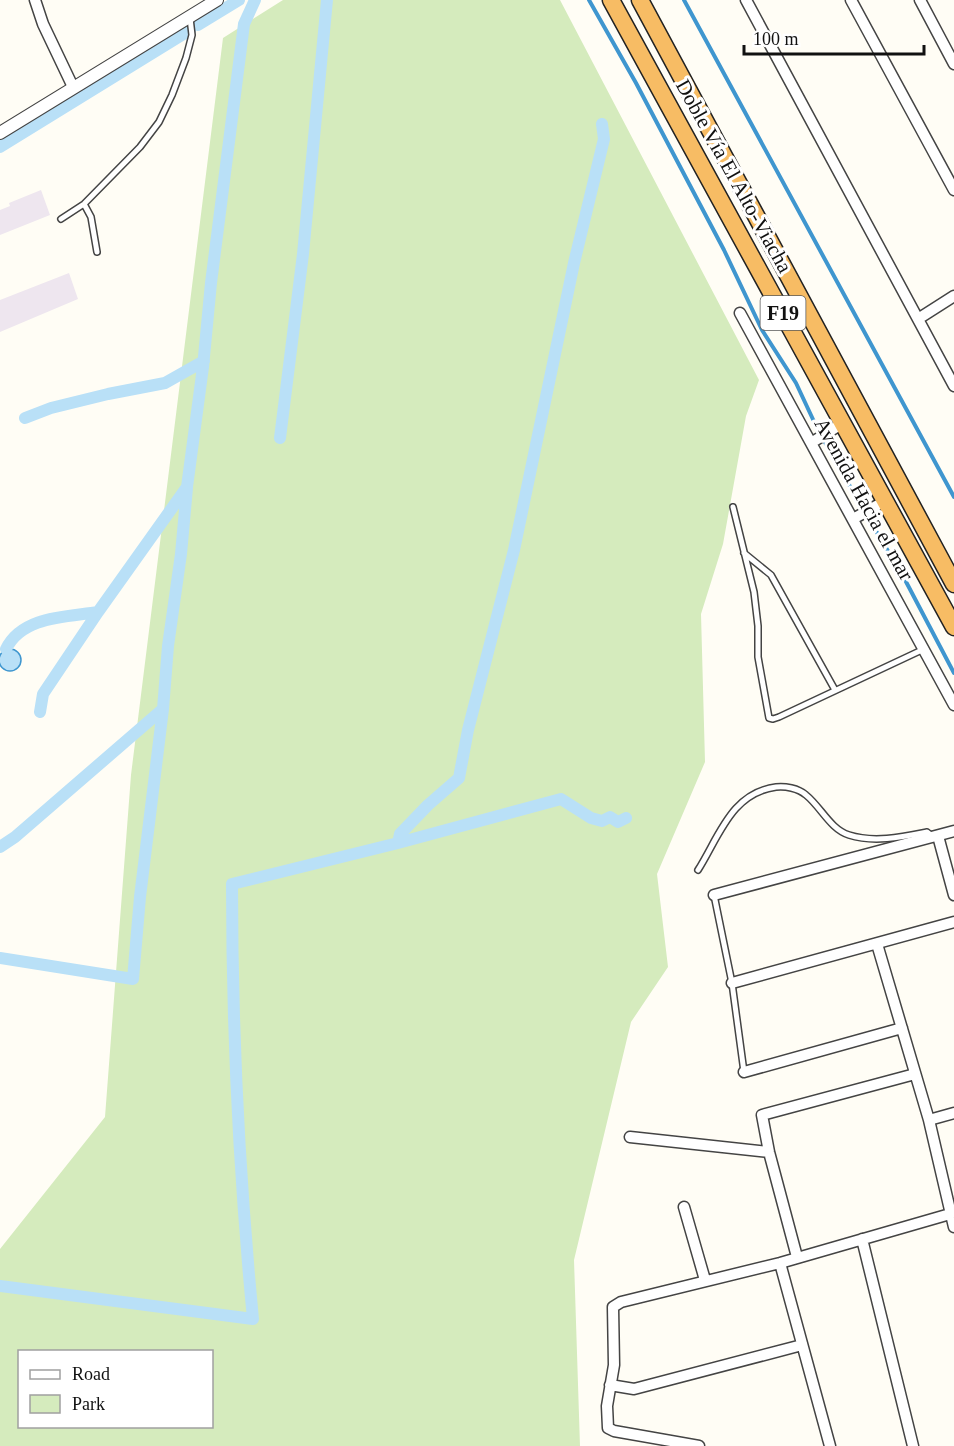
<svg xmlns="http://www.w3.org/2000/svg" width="954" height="1446" font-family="'Times New Roman',serif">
<rect width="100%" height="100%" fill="#fffdf5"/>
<path fill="#eee6ef" d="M41 190 50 215 0 235V210L10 206 9 203Z
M69 273 78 299 0 332V300Z"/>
<path fill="#d5ebbd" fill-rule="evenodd" d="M283 0H560L759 380 746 416 723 544 701 614 705 762 657 874 668 967 631 1022 574 1260 580 1446H0V1249L105 1117 131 775 223 38ZM20 1352H212V1426H20Z"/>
<path fill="#b9e0f7" stroke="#3f96cf" stroke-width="1.5" d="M-1 660a11 11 0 1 1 22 0a11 11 0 1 1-22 0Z"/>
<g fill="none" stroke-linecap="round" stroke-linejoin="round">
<path stroke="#3f96cf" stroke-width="4" d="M589 0 636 83 724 250 762 330 796 383 817 428
M684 0 954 497
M822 437 860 504
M870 521 903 576 954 673"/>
<path stroke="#b9e0f7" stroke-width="12" d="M198 25 239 0
M0 147 190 30
M25 418 51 408 108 394 165 383 204 361
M280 438 303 254 327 0
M6 649C22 616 66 617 98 612L187 487 203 367 211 283 244 24 255 0
M40 712 43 694 98 612
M398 843 400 834 428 805 459 778 468 730 514 550 574 263 604 139 602 124
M0 847 15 837 163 709
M0 958 133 979 140 897 163 709 168 646 181 554 187 488
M0 1286 253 1319C239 1173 232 1031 232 884L398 843 561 799 591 818 602 821 610 817 618 822 626 818"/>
<g stroke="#444" stroke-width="8">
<path id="service" d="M84 204 91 217 97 252
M61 219 84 204 140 147 159 122 172 95 186 58 192 35 190 18
M733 507 754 592 758 626V657L769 718 773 719 779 717 924 649
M744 553 771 575 835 690
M698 870C719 837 731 793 776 787 785 786 798 788 806 795 821 807 830 829 849 835 874 843 902 837 927 832L932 836
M714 895 732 983 744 1072"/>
</g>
<g stroke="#444" stroke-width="13">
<path id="minor" d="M35 0 43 24 73 87
M746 0 954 386
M851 0 954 190
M920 0 954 64
M740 313 954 705
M918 319 954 296
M811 443 843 423
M853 519 885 501
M938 836 954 895
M714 895 954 831
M877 944 929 1120 954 1227
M732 983 954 922
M744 1072 902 1028
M929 1120 954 1113
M630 1137 769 1152
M684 1207 705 1280
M862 1239 913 1446
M797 1257 769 1152 762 1115 915 1074
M780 1263 830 1446
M610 1385 634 1389 802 1345
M699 1446 614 1431 608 1428 607 1406 614 1365 613 1307 621 1302 780 1263 950 1214"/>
</g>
<g stroke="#444" stroke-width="14">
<path id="tertiary" d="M0 133 217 0"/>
</g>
<g stroke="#222" stroke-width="19">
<path id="trunk" d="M611 0 954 627
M640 0 954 584"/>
</g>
<use href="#service" stroke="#fff" stroke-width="5"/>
<use href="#minor" stroke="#fff" stroke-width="10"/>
<use href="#tertiary" stroke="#fff" stroke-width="12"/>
<use href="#trunk" stroke="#f7bc64" stroke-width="16"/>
</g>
<g text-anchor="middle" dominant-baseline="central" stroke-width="6" stroke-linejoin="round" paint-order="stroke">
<rect fill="#fff" stroke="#585858" stroke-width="1.5" x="760.5" y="296" width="45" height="34" rx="4.5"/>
<g font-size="20" font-weight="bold" fill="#111">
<text x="783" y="313">F19</text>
</g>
<g font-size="21" fill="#111" stroke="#fff">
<text transform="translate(734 176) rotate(61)">Doble Vía El Alto-Viacha</text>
<text transform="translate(864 499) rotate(61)">Avenida Hacia el mar</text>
</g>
</g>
<rect x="18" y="1350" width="195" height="78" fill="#ffffff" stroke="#a0a0a0" stroke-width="1.5"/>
<rect x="30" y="1370" width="30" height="9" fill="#ffffff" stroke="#a0a0a0" stroke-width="1.5"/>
<text x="72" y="1380" font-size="18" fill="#111111">Road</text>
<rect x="30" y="1395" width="30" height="18" fill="#d5ebbd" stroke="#a0a0a0" stroke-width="1.5"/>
<text x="72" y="1410" font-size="18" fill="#111111">Park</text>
<path d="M744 45v9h180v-9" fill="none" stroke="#111111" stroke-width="3"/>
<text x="753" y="45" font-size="18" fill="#111111" stroke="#ffffff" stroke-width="4.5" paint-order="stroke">100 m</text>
</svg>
